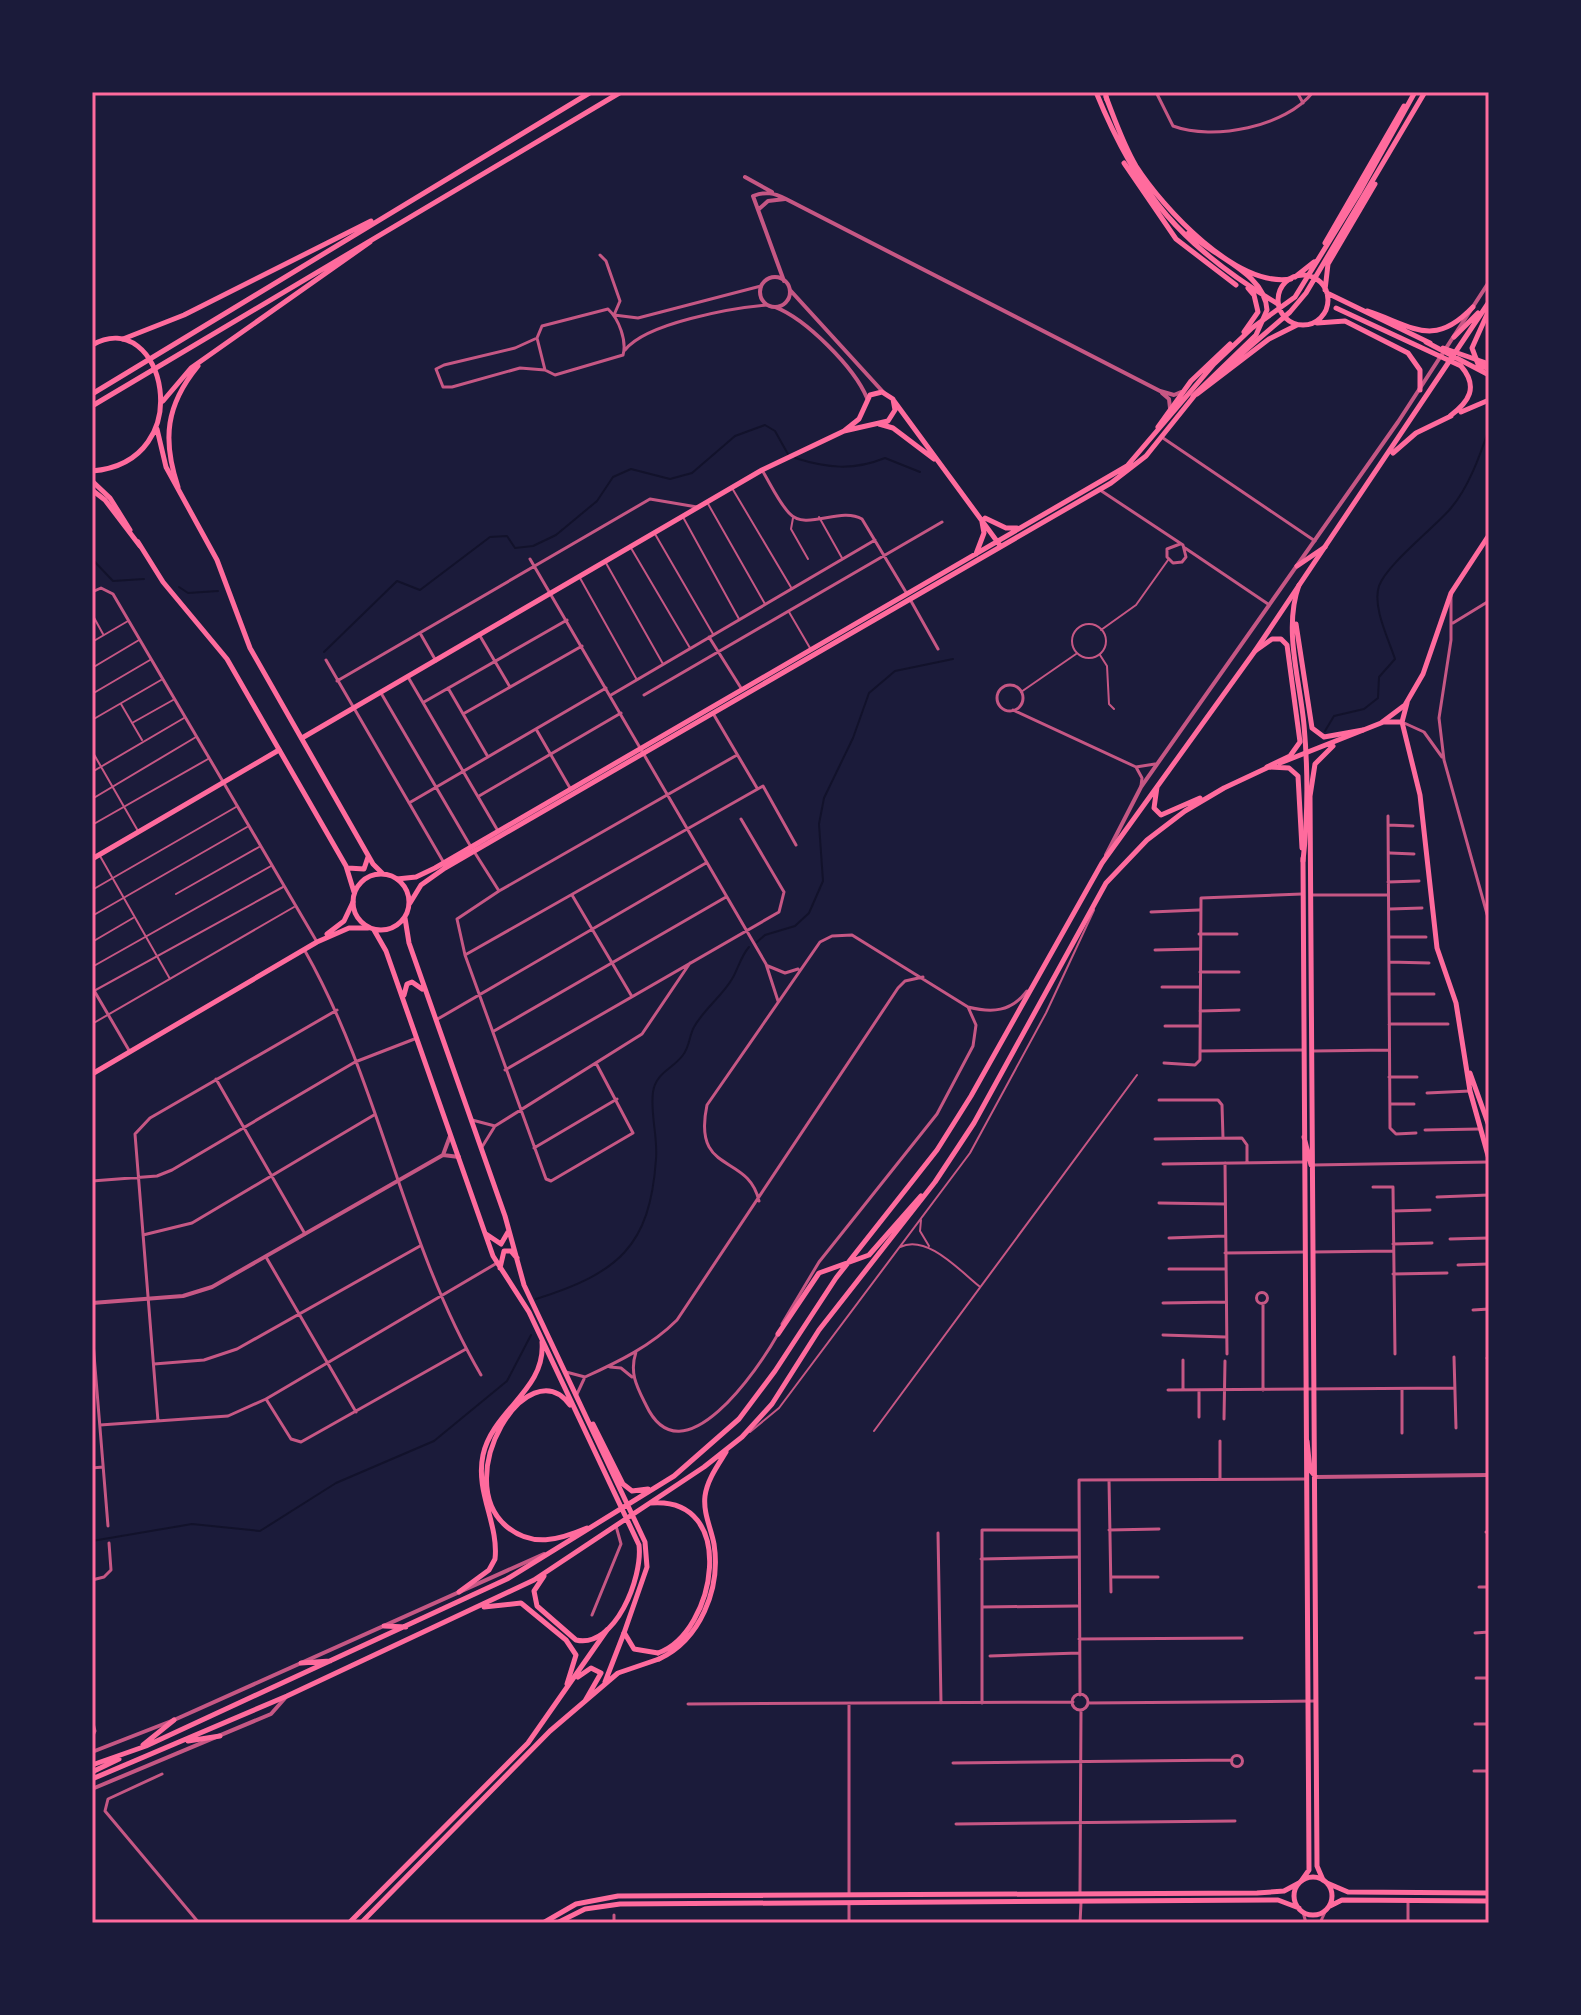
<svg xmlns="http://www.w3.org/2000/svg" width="1581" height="2015" font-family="'Exo 2',sans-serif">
<rect width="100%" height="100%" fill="#1b1b3a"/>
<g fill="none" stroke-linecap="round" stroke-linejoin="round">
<path stroke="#12122b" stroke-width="2" d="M795 458C827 468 853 471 885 458L920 472
M92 559 113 581 144 579
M179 587 188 593 218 591
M324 652 397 581 420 590 490 537 507 536 515 548 533 546 556 535 597 501 613 477 631 469 670 479 692 473 735 436 765 425 775 431 789 456
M1325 731 1334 716 1364 709 1378 698 1379 677 1395 659C1389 640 1372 607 1379 586 1387 564 1434 528 1451 508 1469 487 1480 455 1489 429
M757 942 765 935 795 926 809 913 823 881 819 824 824 798 853 738 869 693 895 671 953 659
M536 1299C618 1273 650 1247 656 1159 658 1137 650 1113 653 1092 656 1072 673 1069 683 1055 690 1046 689 1036 694 1027 704 1009 723 995 732 979 738 969 741 956 749 947
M92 1541 192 1524 260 1531 336 1483 434 1441 507 1381 531 1335"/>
<path stroke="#c65784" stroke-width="2" d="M921 1220 920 1231 929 1246
M900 1247C927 1234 959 1270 979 1286
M874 1431 1137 1075
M750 1432 779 1408 970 1153 1046 1013 1094 910"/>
<path stroke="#c65784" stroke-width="2" d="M732 488 792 589
M707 502 765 604
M683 517 739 619
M819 517 842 558
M793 518 791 529 808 559
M655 534 713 634
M631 548 690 648
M606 563 663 664
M580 578 637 680
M789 612 810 648
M92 614 103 634
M1072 641a17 17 0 1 1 34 0a17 17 0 1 1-34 0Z
M1101 630 1136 605 1168 560
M92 642 128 621
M1100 655 1107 666 1109 704 1114 709
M92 668 139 640
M1021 692 1076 654
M92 694 150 660
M121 704 142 740
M92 720 161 680
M132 723 173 700
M92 751 138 831
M92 772 184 718
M92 799 196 737
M92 825 208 759
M100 856 170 979
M92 890 236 807
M176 894 259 847
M92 916 247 827
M92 942 133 918
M92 967 271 866
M92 992 283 887
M92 1024 294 907"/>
<path stroke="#c65784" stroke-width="3" d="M1156 92 1173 126C1213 141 1286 127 1313 92
M1297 92 1303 103
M600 255 606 261 620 301 614 315 638 318 761 286
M608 309C619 319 627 341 623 355L555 375 545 370 537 338 542 326Z
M537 338 515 348 444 365 436 369 443 387H452L520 368 545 370
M625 350C646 323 732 308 767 305
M1163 438 1315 541
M762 470C770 483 778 501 789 513 806 532 840 506 862 519L907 594
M1100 490 1183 545 1186 557 1182 562 1173 563 1167 557V549L1180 544
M1185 548 1268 604
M530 559 766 964 778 1001
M92 592 101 588 113 594 317 942
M1451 596V640L1439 718 1444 760 1489 921
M911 601 938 649
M1453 623 1489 601
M420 633 436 661
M480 636 510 687
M709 637 741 688
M326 660 444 863
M408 677 498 831
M337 681 650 499 697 507
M997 698a13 13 0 1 1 26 0a13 13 0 1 1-26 0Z
M448 688 488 757
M381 693 471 847
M611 695 875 540
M644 695 942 522
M424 702 567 620
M1013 710 1136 767 1155 764
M463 714 582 646
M714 715 757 788
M1402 722 1424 732 1442 757
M536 729 570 788
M1136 767 1142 778 1141 786
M479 796 621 713
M409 803 606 688
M1388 816 1390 1128 1396 1134 1416 1133
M1388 825 1413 826
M475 853 499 891
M1390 853 1414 854
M1388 882 1419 881
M572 895 631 995
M1312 895H1388
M1390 909 1422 908
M1151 912 1199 910
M1199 934H1237
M1389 937H1426
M1155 950 1199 949
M305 951C381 1085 403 1242 481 1375
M465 955 763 786 796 845
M1389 962 1429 963
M768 966 785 973 798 969
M1200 972H1239
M92 987 130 1052
M1162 987H1199
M1389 994H1434
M1200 1011 1239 1010
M436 1020 706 863
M1389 1024H1448
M1165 1026H1199
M494 1031 726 897
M1200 1051 1304 1050
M1313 1051 1389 1050
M596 1063 633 1133 551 1181 546 1179 465 955 457 919 499 891 737 755
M1164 1063 1195 1065 1200 1060 1201 898 1302 894
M505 1070 779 912 784 892 741 819
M1389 1077H1417
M216 1079 305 1234
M1427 1093 1470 1091
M1159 1100H1218L1222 1105 1223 1138
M1390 1104H1414
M472 1120 495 1126
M1425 1130 1480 1129
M1155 1139 1242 1138 1247 1145V1162
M482 1147 495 1126 642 1034 690 963
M534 1148 617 1099
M1225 1163 1227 1354
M1163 1164 1304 1162
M1313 1165 1489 1162
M92 1181 157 1176 172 1170 355 1062 417 1038
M1373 1187H1393L1395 1354
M1437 1197 1489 1195
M759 1201C748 1152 692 1176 707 1105L820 942 832 936 852 935 968 1007C992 1013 1011 1012 1027 991
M1159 1203 1225 1204
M1393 1211 1430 1210
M143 1235 192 1223 374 1115
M1169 1238 1225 1236
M1450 1239 1489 1238
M1393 1244 1432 1243
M1313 1252 1393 1251
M1225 1253 1305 1252
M266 1257 356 1412
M1458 1265 1489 1264
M1169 1269H1226
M1393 1274 1447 1273
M1256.5 1298a5.5 5.5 0 1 1 11 0a5.5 5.5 0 1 1-11 0Z
M1163 1303 1226 1302
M1473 1310 1489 1309
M782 1324 819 1262 937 1114 973 1046 976 1025 968 1007
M92 1330 108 1526
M1163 1335 1226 1337
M636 1352C629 1373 637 1387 646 1405 682 1482 759 1368 778 1334
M1454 1357 1456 1428
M1487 1358H1489
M154 1364 204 1360 237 1349 420 1246
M610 1367 621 1368 632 1377
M566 1372 585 1377C618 1362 651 1346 677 1320L898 988 905 981 923 977
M1402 1389V1433
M1168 1390 1455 1388
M1183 1390V1360
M1263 1390V1303
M577 1394 584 1379
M266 1399 291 1439 301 1442 466 1349
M1199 1417V1390
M1224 1419 1225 1361
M158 1421 135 1134 150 1118 337 1010
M100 1425 228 1416 266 1399 497 1263
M92 1468 103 1467
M1220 1479V1441
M1109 1480 1111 1592
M1109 1530 1159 1529
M1486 1532H1489
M938 1533 941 1703
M981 1559 1077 1557
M1111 1577H1158
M92 1580 104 1577 111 1570 109 1543
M1479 1587H1489
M982 1607 1077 1606
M592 1615 621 1544 616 1526
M1475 1633 1489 1632
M1079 1639 1242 1638
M990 1656 1079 1653
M1476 1678H1489
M1072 1702a8 8 0 1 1 16 0a8 8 0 1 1-16 0Z
M1080 1695 1079 1480 1306 1479
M982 1703V1530H1077
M1088 1703 1316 1701
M688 1704 1073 1702
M92 1719 95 1731 92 1738
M1475 1724H1489
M1231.5 1761a5.5 5.5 0 1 1 11 0a5.5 5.5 0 1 1-11 0Z
M953 1763 1232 1760
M1474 1771H1489
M162 1774 108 1799 105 1811 199 1923
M956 1824 1235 1821
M1080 1894 1081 1710
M849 1895V1704
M1303 1912 1306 1923
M614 1923V1915
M849 1923V1903
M1080 1923 1081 1903
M1320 1923 1325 1912
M1408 1923V1902"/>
<path stroke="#c65784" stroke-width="4" d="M745 177 772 192
M759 209 768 201 785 199
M760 292a15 15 0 1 1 30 0a15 15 0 1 1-30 0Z
M784 281 753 196C766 191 774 193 786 199L1160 391 1174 395 1181 392
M790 290 884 393
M775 307C806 319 854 367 867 398
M1162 393 1169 399 1170 408
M1106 855 1141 787 1398 422 1489 282
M443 1155 459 1157
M92 1303 183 1296 212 1287 443 1155 450 1136
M1316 1477 1489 1475
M92 1752 174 1720 544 1554
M92 1789 271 1714 286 1697"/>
<path stroke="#ff6b9d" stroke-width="5" d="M1325 243 1404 106
M1278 300a25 25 0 1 1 50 0a25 25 0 1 1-50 0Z
M1295 277 1314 262
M1325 290 1328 264 1375 184
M1327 293 1430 343
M1367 311C1413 326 1433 349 1473 307
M1317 323 1345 321 1408 353 1420 370V390
M1443 348 1489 364
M1211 380 1290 312 1306 293 1425 92
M1197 394 1269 339 1297 325
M894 401 999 544
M879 424 893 428 934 459
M1158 427 1191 381 1230 344
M985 518 1006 528H1017
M976 554 984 533 982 522
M1407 703 1402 722 1420 795 1437 948 1456 1003 1470 1091 1489 1159
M1383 722H1402
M302 738 762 470 844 431 888 421 895 410 893 399 882 392 870 395 859 419 844 431
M92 859 279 750
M397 879 416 877 435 868 1127 466 1214 364 1252 328 1295 297 1359 193 1415 92
M410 903 421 885 445 868 1111 483 1146 456 1195 395
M327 934 344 921 353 902
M1470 1073 1489 1126
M92 1074 317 942 349 928H368"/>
<path stroke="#ff6b9d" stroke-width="5" d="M1096 92C1138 195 1182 247 1278 304
M1106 97C1115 120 1123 144 1136 166 1163 208 1236 288 1291 279
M1124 163 1176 239 1236 285
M1189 232C1212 257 1265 272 1267 310L1256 335 1193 396
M1336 308 1461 366C1479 387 1469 402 1450 416
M1489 310 1472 348 1478 364 1489 369
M1244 332 1258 312 1254 295 1248 288
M1454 337 1478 313
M1426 342 1489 375
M92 345C164 304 201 462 92 471
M1461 412 1489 400
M157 429 166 467 217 560 250 648 373 864 383 874
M1393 453 1416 433 1451 416
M92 481 110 498 130 530
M138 542 163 582 227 659 346 866 354 892
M1280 763 1381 723 1405 705 1423 674 1451 593 1489 535
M1268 767 1289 768 1298 776 1302 848
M1157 787 1154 808 1161 815 1200 798
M348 868 364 869 368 857
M353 902a28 28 0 1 1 56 0a28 28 0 1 1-56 0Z
M405 918 409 943 505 1216 524 1285 645 1542 647 1567 624 1633
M374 930 386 951 493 1256 529 1312 639 1545C643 1577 615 1649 576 1640L537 1606 534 1591 544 1576
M404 995 407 984 412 982 422 989
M1304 1137 1311 1165
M486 1234 501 1244 508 1232
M500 1268 504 1251H511L517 1258
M778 1334 819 1273 869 1255 921 1196
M570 1405C528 1348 450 1478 506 1526 532 1548 559 1540 587 1528
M593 1424 623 1484 632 1491 648 1489
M1307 1441 1310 1470 1315 1476
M650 1503C740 1495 716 1633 658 1653
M459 1592 489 1570 495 1559C499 1524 475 1492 483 1455 493 1410 546 1390 542 1342
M484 1607 521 1603 566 1640 576 1655 567 1684
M384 1626 406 1627
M659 1659C700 1640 721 1589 714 1544 711 1528 703 1513 705 1496 707 1480 718 1465 726 1452
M301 1663 330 1661
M188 1741 220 1736
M143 1745 174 1720
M92 1765 146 1746 507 1579 674 1476 739 1419 775 1371 836 1278 937 1150 971 1096 1102 863 1255 651 1489 302
M92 1772 119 1759
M92 1779 287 1696 534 1580 704 1467 742 1437 772 1404 819 1330 935 1182 974 1123 1106 883 1147 840 1185 811 1224 788 1271 766
M1302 1880 1309 1870 1303 858
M1323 1880 1317 1866 1310 796 1315 764 1333 746"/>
<path stroke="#ff6b9d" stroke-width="5" d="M1105 92 1107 100
M123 339 184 315 371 221
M92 394 591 92
M163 401 191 368 370 242
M92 406 621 92
M178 487C162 439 166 405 198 366
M92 490 105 500 140 546
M1297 566 1325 547
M1299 585C1283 629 1300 680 1304 725 1308 770 1308 816 1303 861
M1296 624 1312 728 1324 737 1363 730
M1255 651 1272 639H1281L1287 645 1300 742 1290 756 1267 767
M625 1634 634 1649 658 1653
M578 1677 591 1668 601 1673 585 1701
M605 1682 624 1633
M1294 1896a19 19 0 1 1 38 0a19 19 0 1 1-38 0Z
M1327 1883 1348 1892 1489 1893
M1330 1906 1342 1900 1489 1901
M349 1923 528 1743 607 1630
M361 1923 550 1731 618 1673 659 1659
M543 1923 576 1904 618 1896 1257 1893 1284 1891 1299 1883
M557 1923 585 1909 620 1904 1278 1900 1299 1908"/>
</g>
<rect width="1581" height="2015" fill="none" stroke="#1b1b3a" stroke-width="188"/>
<rect x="94" y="94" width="1393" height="1827" fill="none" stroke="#ff6b9d" stroke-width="3"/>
</svg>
